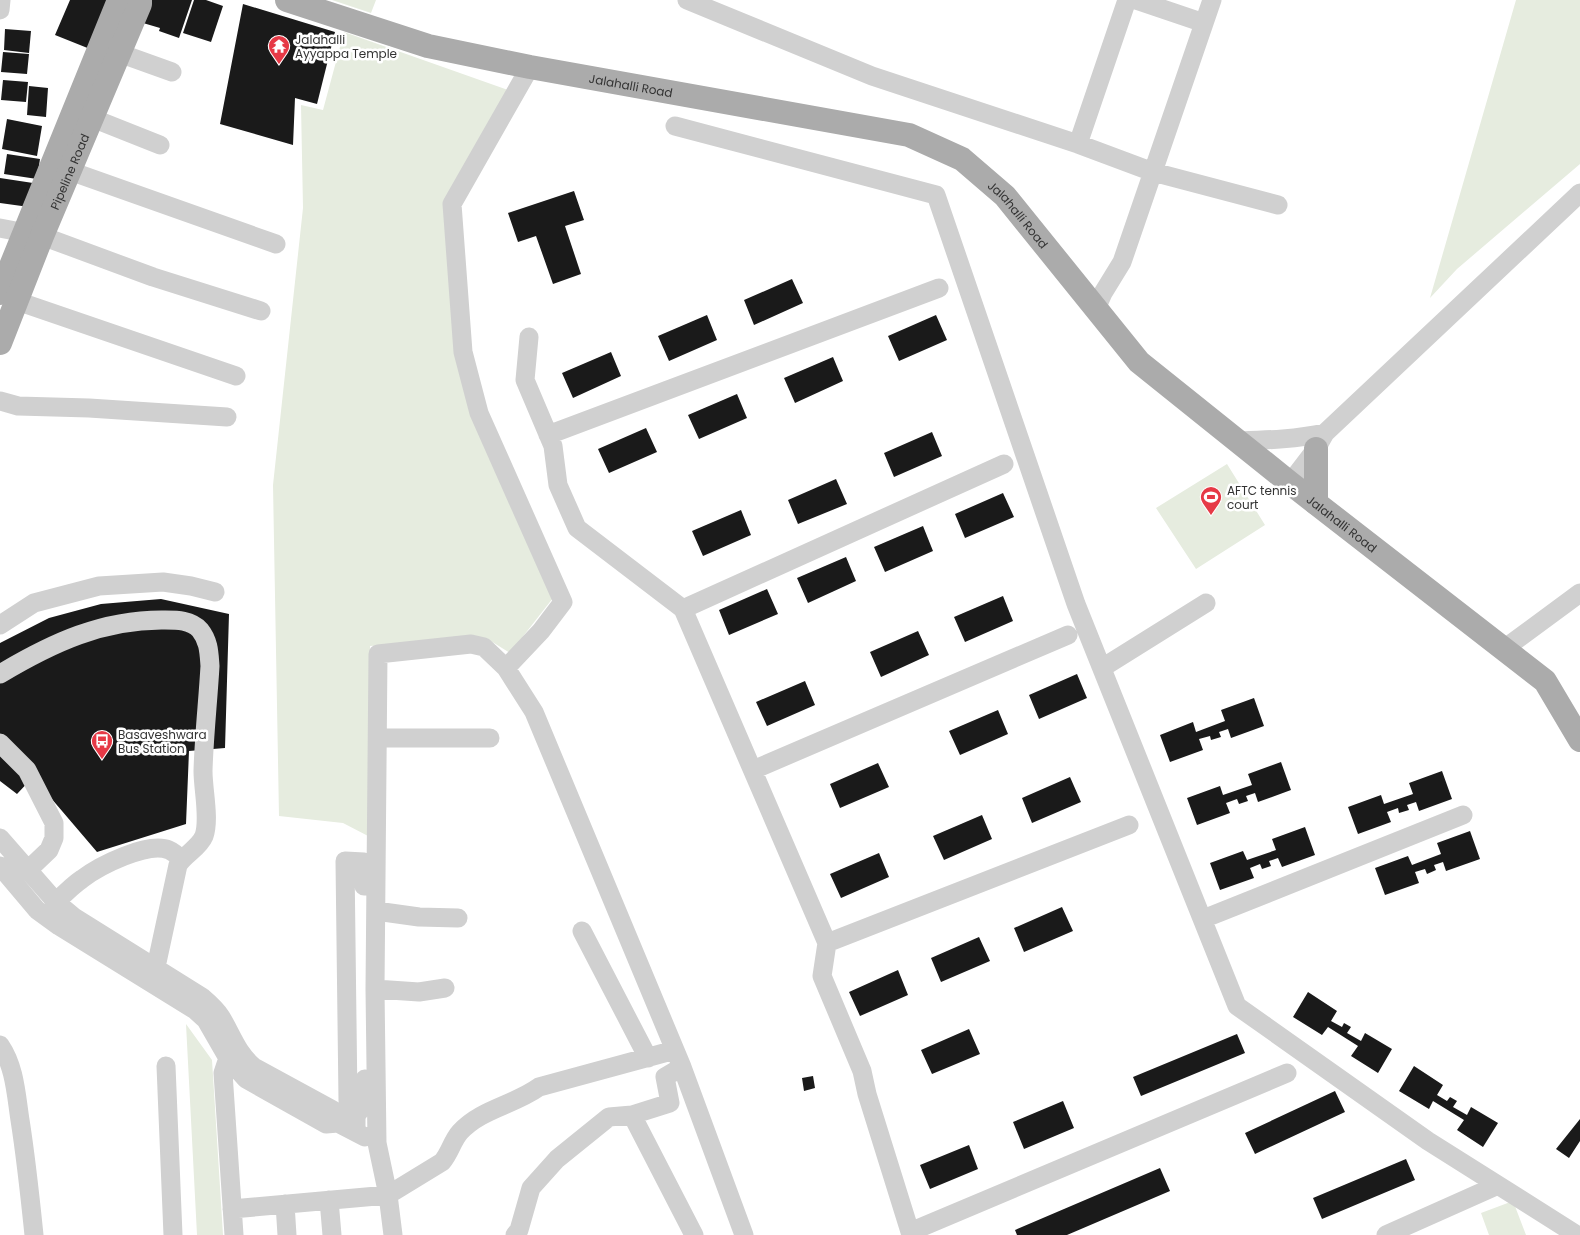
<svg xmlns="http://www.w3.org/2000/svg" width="1580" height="1235" font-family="Poppins,sans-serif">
<rect width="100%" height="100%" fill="#fff"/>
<path fill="#e6ecdf" d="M332 0H376L371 13Z
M1516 0H1580V164L1457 269 1430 298Z
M344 32 508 90 446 198 458 354 553 598 510 653 486 638 370 646V837L343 823 279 816 273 485 303 208 301 105 323 110Z
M1227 464 1265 525 1196 569 1156 508Z
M186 1024 212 1060 223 1235H197Z
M1513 1201 1526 1235H1489L1481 1213Z"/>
<path fill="#1a1a1a" d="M70 0H110L90 49 55 35Z
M151 0H192L179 38 159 31 160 28 143 23Z
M194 0H206L223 6 211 42 183 33Z
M243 4 335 32 317 104 295 98 293 145 220 124Z
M5 29 31 31 29 53 4 50Z
M3 52 29 54 27 74 1 72Z
M3 80 28 82 26 102 1 100Z
M29 86 48 88 46 117 27 115Z
M7 119 42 126 37 156 2 149Z
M7 154 40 159 37 179 4 174Z
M0 178 33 183 29 207 0 203Z
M574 191 584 220 565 226 581 274 553 284 536 236 518 242 508 213Z
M792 279 803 303 754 325 744 300Z
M707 315 717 340 669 361 658 336Z
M936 315 947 340 899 361 888 336Z
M611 352 621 376 573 398 562 373Z
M833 357 843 381 795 403 784 378Z
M737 394 747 418 699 439 688 415Z
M646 428 657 452 609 473 598 449Z
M932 432 942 456 894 477 884 453Z
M836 479 847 504 798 524 788 500Z
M1003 493 1014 517 965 538 955 514Z
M741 510 751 535 703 556 692 531Z
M923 526 933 551 885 572 874 547Z
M846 557 856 581 808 603 797 578Z
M767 589 778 614 729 635 719 610Z
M1003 596 1013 621 965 642 954 617Z
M161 599 229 614 225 748 189 751 186 824 97 852 33 777 17 794 0 781V643L49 618 101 604Z
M918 631 929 655 881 677 870 652Z
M1077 674 1087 698 1039 719 1029 695Z
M805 681 815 705 767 726 756 702Z
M1254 698 1264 726 1231 738 1228 729 1219 732 1221 737 1211 740 1210 736 1199 739 1203 750 1170 762 1160 735 1193 722 1196 732 1225 721 1221 710Z
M998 710 1008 734 960 755 949 731Z
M1281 762 1291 790 1258 802 1255 793 1246 796 1248 801 1239 804 1237 799 1226 803 1230 813 1197 825 1187 798 1220 786 1223 795 1252 785 1248 774Z
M878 763 889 787 840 808 830 784Z
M1442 771 1452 799 1419 811 1416 802 1407 805 1409 810 1399 813 1398 808 1387 812 1391 822 1358 834 1348 807 1381 795 1384 804 1413 794 1409 783Z
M1070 777 1081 802 1032 823 1022 798Z
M982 815 992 839 944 860 933 836Z
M1305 827 1315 855 1282 867 1278 858 1269 861 1271 866 1262 869 1260 864 1250 868 1254 878 1220 890 1210 863 1243 851 1247 860 1276 850 1272 839Z
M1470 831 1480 859 1446 871 1443 862 1434 865 1436 870 1427 874 1425 869 1415 872 1419 883 1385 895 1375 868 1408 856 1412 865 1441 854 1437 843Z
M879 853 889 877 841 898 830 874Z
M1062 907 1073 931 1024 952 1014 928Z
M979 937 990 961 941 982 931 958Z
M898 970 908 995 860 1016 849 992Z
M1308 992 1337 1011 1331 1021 1342 1027 1344 1023 1351 1027 1347 1033 1361 1041 1365 1033 1392 1049 1378 1073 1351 1056 1358 1046 1328 1027 1322 1035 1293 1017Z
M969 1029 980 1054 932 1074 921 1050Z
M1237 1034 1245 1053 1141 1096 1133 1077Z
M1414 1066 1443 1085 1437 1095 1447 1101 1450 1097 1457 1101 1453 1107 1467 1115 1471 1107 1498 1123 1483 1147 1457 1130 1464 1120 1433 1101 1429 1109 1399 1091Z
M813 1076 815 1088 804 1091 802 1078Z
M1335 1091 1345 1112 1255 1154 1245 1133Z
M1063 1101 1074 1128 1024 1149 1013 1122Z
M1580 1119V1141L1569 1158 1556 1149Z
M969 1145 978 1169 930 1189 920 1165Z
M1406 1159 1415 1180 1322 1219 1313 1198Z
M1160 1168 1170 1191 1067 1235H1017L1015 1230Z"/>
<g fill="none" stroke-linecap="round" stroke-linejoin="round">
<path stroke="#d0d0d0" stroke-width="19" d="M687 0 872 76 1078 144 1153 172 1278 205
M1136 0 1204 23
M0 10 1 0
M119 53 172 72
M92 118 160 145
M675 126 936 195 1076 604 1237 1006 1428 1141 1577 1235
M1078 144 1127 0
M70 171 276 244
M0 228 42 236 153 277 261 311
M17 301 236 376
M1096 309 1103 293 1122 262 1212 0
M529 337 525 380 553 446 558 485 577 528 683 609 827 943 822 976 862 1071 867 1094 911 1235
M0 401 18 406 89 408 227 417
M548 435 939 288
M1240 441C1269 440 1297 439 1325 433
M1290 483 1316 449 1325 433 1580 193
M683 609 1004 464
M0 625 34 603 99 586 163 582 191 586 215 592
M1504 649 1580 593
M506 668 541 631 563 602 479 413 463 352 452 204 530 67
M1102 668 1206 603
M0 674C52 643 103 619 165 620 177 620 191 620 200 630 209 641 209 653 210 666 208 701 204 736 203 771 203 790 210 819 204 836 199 848 185 854 178 865L156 967
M378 738H490
M0 743 27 770 54 823V838L49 850 28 870
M753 770 1068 635
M0 838 56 902 74 917 202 997C209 1003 216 1009 221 1017 232 1035 237 1053 254 1067L333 1110 338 1123
M0 866 37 910 59 926 195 1010 206 1020 229 1060 246 1079 326 1124 338 1123 365 1137
M56 902C64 894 73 885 82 879 99 866 148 841 169 850 174 852 178 856 181 860
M376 911 419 917 458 918
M1203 919 1463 815
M582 931 648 1058
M827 943 1129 825
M375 989 419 992 445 988
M0 1045C15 1067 16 1094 20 1120 26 1158 30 1196 34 1235
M166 1066 173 1235
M682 1067 744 1235
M356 1116 348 1101 345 861 364 862V886
M356 1132V1116L366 1101 365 1079
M329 1200 332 1235
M285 1204 287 1235
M232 1209 388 1195 442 1162C450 1153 452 1141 460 1132 481 1109 514 1105 539 1087L675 1050
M910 1232 1287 1073
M234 1235 223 1073 226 1064 236 1053
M393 1235 388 1195 377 1143 375 989 378 654 471 644 484 647 506 668 534 712 682 1067 665 1077 670 1103 632 1115 694 1235
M515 1235 519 1230 531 1188 557 1159 609 1117 632 1115
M1386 1235 1498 1185"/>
<g stroke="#ababab" stroke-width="24">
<path id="s1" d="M287 0 428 46 530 67 909 135 962 159 1005 196 1139 362 1290 483 1545 681 1580 740"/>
<path d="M0 293 119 0"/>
<path id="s2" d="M0 343 42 236 140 4V0"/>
<path d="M1316 449V503"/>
</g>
</g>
<defs>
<g id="temple-pin" transform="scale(1.125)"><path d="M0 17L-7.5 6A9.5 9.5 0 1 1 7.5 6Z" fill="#e63946" stroke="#fff"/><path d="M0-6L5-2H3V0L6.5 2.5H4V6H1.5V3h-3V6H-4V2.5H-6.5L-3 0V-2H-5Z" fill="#fff"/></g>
<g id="stadium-pin" transform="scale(1.125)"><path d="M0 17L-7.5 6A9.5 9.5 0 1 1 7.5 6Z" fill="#e63946" stroke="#fff"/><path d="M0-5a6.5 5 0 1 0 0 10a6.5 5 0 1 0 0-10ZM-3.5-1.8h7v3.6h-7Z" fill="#fff"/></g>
<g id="bus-pin" transform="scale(1.125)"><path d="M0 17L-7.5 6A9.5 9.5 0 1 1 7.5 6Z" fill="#e63946" stroke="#fff"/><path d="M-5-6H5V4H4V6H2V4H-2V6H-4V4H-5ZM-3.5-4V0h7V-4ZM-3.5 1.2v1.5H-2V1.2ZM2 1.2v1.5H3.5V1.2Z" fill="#fff"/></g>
</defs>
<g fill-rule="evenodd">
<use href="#temple-pin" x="279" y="46"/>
<use href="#stadium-pin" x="1211" y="497"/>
<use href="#bus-pin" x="102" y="741"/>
</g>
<g text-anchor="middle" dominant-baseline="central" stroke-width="5" stroke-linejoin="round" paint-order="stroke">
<g font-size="12" fill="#333" stroke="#fff" text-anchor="start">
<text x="295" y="39">Jalahalli<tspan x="295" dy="14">Ayyappa Temple</tspan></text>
<text x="1227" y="490">AFTC tennis<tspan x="1227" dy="14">court</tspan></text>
<text x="118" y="734">Basaveshwara<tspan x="118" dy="14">Bus Station</tspan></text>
</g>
<g font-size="12" fill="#333" stroke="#fff">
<text stroke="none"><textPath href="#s1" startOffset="355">Jalahalli Road</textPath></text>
<text stroke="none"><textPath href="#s2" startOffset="185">Pipeline Road</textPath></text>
<text stroke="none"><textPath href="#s1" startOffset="775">Jalahalli Road</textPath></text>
<text stroke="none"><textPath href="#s1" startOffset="1225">Jalahalli Road</textPath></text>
</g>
</g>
</svg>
